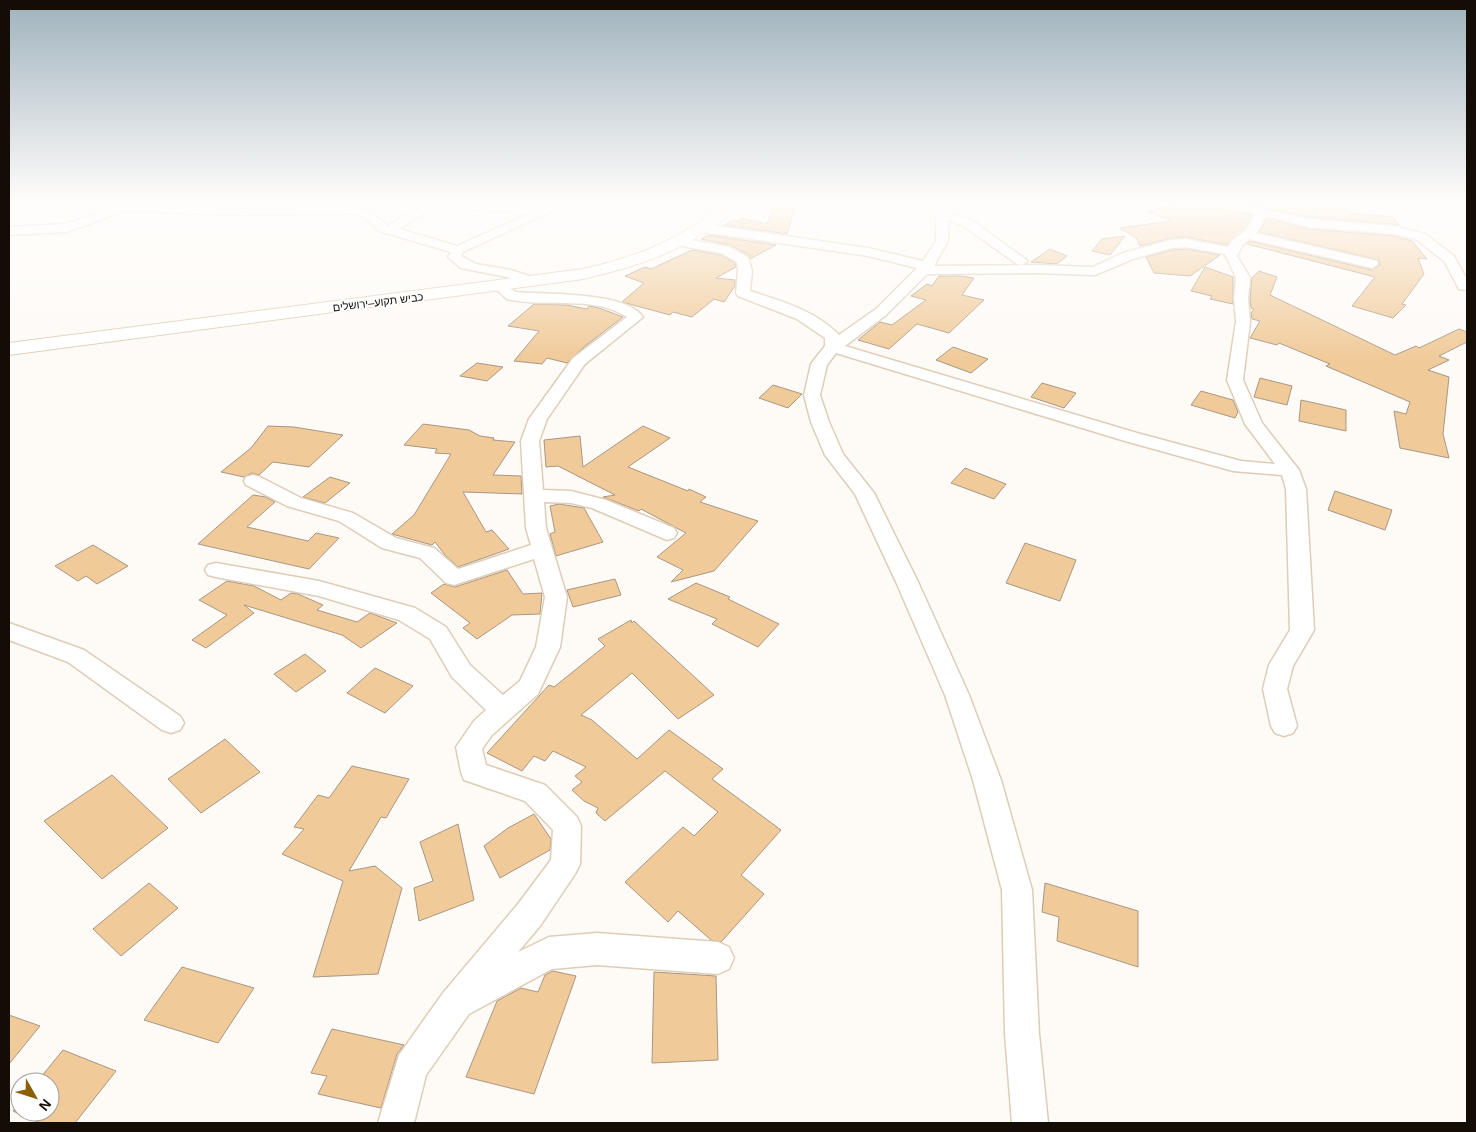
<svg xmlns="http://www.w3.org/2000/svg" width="1476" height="1132" font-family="Helvetica,Heebo,sans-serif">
<rect width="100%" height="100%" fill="#fefaf6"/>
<path fill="#f0ca98" stroke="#a89783" d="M774 204H796L787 234 724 225 733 220 738 221 742 218 767 224Z
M1180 204H1211L1219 209 1252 215 1246 228 1227 245 1186 237 1171 238 1140 246 1136 238 1120 228 1171 221 1147 211Z
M1244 204H1345L1349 213 1393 217 1399 225 1309 217Z
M1267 218 1309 229 1394 236 1412 241 1427 259 1418 258 1424 274 1402 304 1406 305 1393 318 1352 306 1375 277 1247 244 1250 241 1372 270 1380 265 1379 260 1259 232Z
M708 235 776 245 750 259 749 255 730 245 701 239Z
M1125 236 1110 255 1092 251 1102 239Z
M1050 249 1067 256 1057 264 1031 262Z
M1186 249 1220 255 1190 276 1154 273 1146 257 1172 250Z
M692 250 720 255 735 263 736 267 716 278 735 280V286L724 302 714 299 692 317 673 312 670 315 622 302 644 283 625 276 645 267 651 269Z
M1205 267 1233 277V304L1210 299 1212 296 1191 291Z
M1259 271 1277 277 1270 295 1395 355 1416 346 1419 348 1459 329 1467 332V342L1439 356 1449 360 1428 370 1449 377 1443 434 1449 458 1400 448 1394 411 1406 414 1410 402 1326 366 1330 364 1279 343 1277 345 1250 338 1260 321 1252 319 1251 313 1254 309 1251 308 1250 298 1252 278Z
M939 276H960L974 278 962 295 984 300 949 333 917 324 889 349 858 340 880 322 892 325 926 300 911 296 927 284 932 286Z
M534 304 566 305 587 309 589 306 599 308 623 317 584 347 567 363 547 358 542 364 514 361 539 331 508 326Z
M953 347 988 359 971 373 936 360Z
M477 363 503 367 487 381 460 376Z
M1260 378 1292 386 1287 405 1254 397Z
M1042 383 1076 393 1064 408 1031 397Z
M773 385 802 394 788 408 759 398Z
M1201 391 1233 400 1238 412 1235 418 1191 405Z
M1301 400 1346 410V431L1299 421Z
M423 424 469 430 480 436 494 438 493 440 515 442 493 475 521 476 522 494 463 492 486 532 492 530 509 549 458 567 445 555 435 542 432 545 392 534 414 515 451 454 435 453 437 449 404 445Z
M268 426 294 427 343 435 309 467 273 462 259 475 252 473 244 477 221 472 251 448Z
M643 426 670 438 628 467 688 491 689 489 706 497 700 502 758 521 714 571 671 582 683 570 657 557 686 533 641 509 639 511 603 497 615 495 558 466 546 467 544 440 580 436 583 467Z
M965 468 1006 484 994 499 951 483Z
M330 477 350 483 325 503 303 497Z
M1335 491 1392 510 1385 530 1328 510Z
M253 495 266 497 275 502 247 527 308 541 316 533 339 538 309 569 198 544Z
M559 504 584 508 603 542 556 556 550 534 555 532 550 506Z
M1025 543 1076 560 1060 601 1006 583Z
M93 545 128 566 97 584 86 576 78 581 55 566Z
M507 570 523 594 542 593 540 614 512 615 477 639 463 628 470 623 431 593 444 584 455 587Z
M615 579 621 595 573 607 567 590Z
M227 581 254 586 281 600 291 593 298 594 323 605 317 610 357 622 370 613 397 623 361 648 342 635 244 605 254 613 206 648 192 640 227 615 199 600Z
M696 583 730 597 728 599 779 624 758 647 712 624 717 619 668 599Z
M631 620 632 623 634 621 714 695 678 719 632 673 581 715 592 720 637 759 669 730 723 769 712 779 781 830 741 875 764 894 721 942 711 940 678 911 668 922 625 882 683 827 694 836 718 812 665 771 605 821 596 813 598 808 584 801 572 790 582 782 575 776 586 767 553 751 545 761 534 756 522 771 487 753 549 685 554 687 605 646 598 639Z
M305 654 326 671 296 692 274 674Z
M375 668 413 686 385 713 347 693Z
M225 739 260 772 201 813 168 779Z
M352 766 409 779 386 818 381 817 349 871 375 866 402 888 378 974 313 977 343 881 282 854 304 829 294 827 318 795 329 798Z
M112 775 168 828 102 879 44 821Z
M534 814 551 839 550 850 500 878 484 846 508 828Z
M458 824 474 900 419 921 414 888 433 881 420 842Z
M149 883 178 908 121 956 93 929Z
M1045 883 1138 911V967L1057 941 1059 917 1042 912Z
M182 967 254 988 218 1043 144 1020Z
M553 971 576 976 534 1094 466 1077 497 1001 521 988 538 992 545 975Z
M654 972 716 976 718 1060 652 1063Z
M9 1015 40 1026 9 1064Z
M332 1029 404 1045 397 1054 381 1108 318 1094 327 1076 311 1073Z
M63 1050 116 1071 75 1123H40L13 1111 20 1102V1112H50V1082H37Z"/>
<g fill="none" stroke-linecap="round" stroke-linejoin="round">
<g stroke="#decdb7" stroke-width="3">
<path id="street" d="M432 204 502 205 539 210 552 204H567L463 252 461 256 476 264 511 270 535 278 537 281 530 285 507 277 461 268 448 257 451 252 379 231 362 216 352 213 242 215 130 211 118 213 67 232 9 235V227L65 224 112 208 130 205 242 209 353 207 370 212 389 226C401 215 416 209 432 204ZM440 208 502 211 527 215 457 246 399 229 423 214Z
M682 204H734L736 206 730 209 688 207Z
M944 204H956L949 213 970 219 1028 261 1022 265 1017 264 962 225 948 220V241L934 266 1037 265 1093 267 1123 253 1171 240 1186 239 1228 247 1232 241 1247 229 1255 214 1219 207 1213 204H1236L1309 219 1394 226 1425 234 1454 256 1467 280V290L1459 289 1444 261 1417 240 1394 234 1309 227 1266 216 1256 233 1377 261 1378 264 1372 268 1249 239 1242 246 1237 256 1250 278 1248 298 1250 322 1243 380 1262 423 1299 470 1306 489 1314 630 1293 666 1287 689 1297 726 1293 733 1284 736 1275 733 1271 726 1263 689 1269 665 1290 630 1286 489 1282 475 1233 471 1125 441 836 353 827 365 820 395 829 422 843 454 874 493 919 584 969 695 1001 780 1032 890 1039 1034 1048 1123H1012L1005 1034 1002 890 973 780 945 695 897 584 855 494 825 455 811 422 804 395 811 364 825 346V338L797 319 738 296 736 293 738 271 737 262 721 253 682 246 676 242 682 238 729 247 748 257 752 271 750 291C781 301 816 311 839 335L876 309 917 268 868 256 703 232 697 228 699 225 703 224 868 248 923 261 936 241V214ZM1186 247 1225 254 1236 278 1234 298 1236 322 1227 380 1245 424 1275 464 1241 461 1137 433 845 346 886 315 927 274 1037 273 1095 275 1133 259 1172 248Z
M504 281 509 282 511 289 516 292C546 295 625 291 643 317L585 364 547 419 539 441 543 490 571 491 606 500 674 528 677 533 674 538 667 540 592 508 571 503 544 502 546 528 567 597 560 647 538 694 492 735 482 749 486 765 545 785 577 817 581 826 580 864 575 874 540 926 518 952 549 937 597 933 718 942 729 947 734 958 729 969 718 974 597 965 552 969 469 1014 426 1075 414 1123H378L399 1055 443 993 518 904 551 860 553 830 525 801 464 780 461 772 456 747 474 721 486 710 452 677 430 639 399 620 319 596 216 577 208 575 205 570 208 565 216 563 319 581 415 608 446 627 470 665 503 695 520 681 536 647 545 597 534 559 454 585 446 583 420 558 382 548 339 521 287 506 246 485 244 481 246 477 253 475 260 477 301 498 353 513 396 538 434 548 458 569 531 545 526 528 521 441 529 419 573 358 627 317C592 294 546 309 507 299L497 290 499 282Z
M9 623 84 650 180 716 184 723 180 730 171 733 162 730 68 662 9 640Z"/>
</g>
<g stroke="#decdb7" stroke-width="2">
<path id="primary" d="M724 204H740C734 213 723 220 714 226 674 255 630 268 583 279L9 355V343L583 269C638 257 680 239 724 204Z"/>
</g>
<use href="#street" fill="#fff" fill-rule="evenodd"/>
<use href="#primary" fill="#fff" fill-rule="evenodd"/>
</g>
<linearGradient id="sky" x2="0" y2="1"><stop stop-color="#9fb2bd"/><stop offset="0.56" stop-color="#fffdfb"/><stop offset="1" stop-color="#fffdfb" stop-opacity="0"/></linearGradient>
<rect width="1476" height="362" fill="url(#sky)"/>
<g text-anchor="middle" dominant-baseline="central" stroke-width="4" stroke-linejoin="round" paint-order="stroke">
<g font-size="11" fill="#130d06" stroke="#fff">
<text transform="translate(378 302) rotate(-7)">כביש תקוע–ירושלים</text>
</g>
</g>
<rect width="1476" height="1132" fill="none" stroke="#130d06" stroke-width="20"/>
<g transform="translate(35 1097) rotate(129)"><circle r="24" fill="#ffffff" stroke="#a19e9b"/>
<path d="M0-4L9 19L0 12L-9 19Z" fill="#8d5e06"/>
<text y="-8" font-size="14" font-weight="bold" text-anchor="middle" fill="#130d06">N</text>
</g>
</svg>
